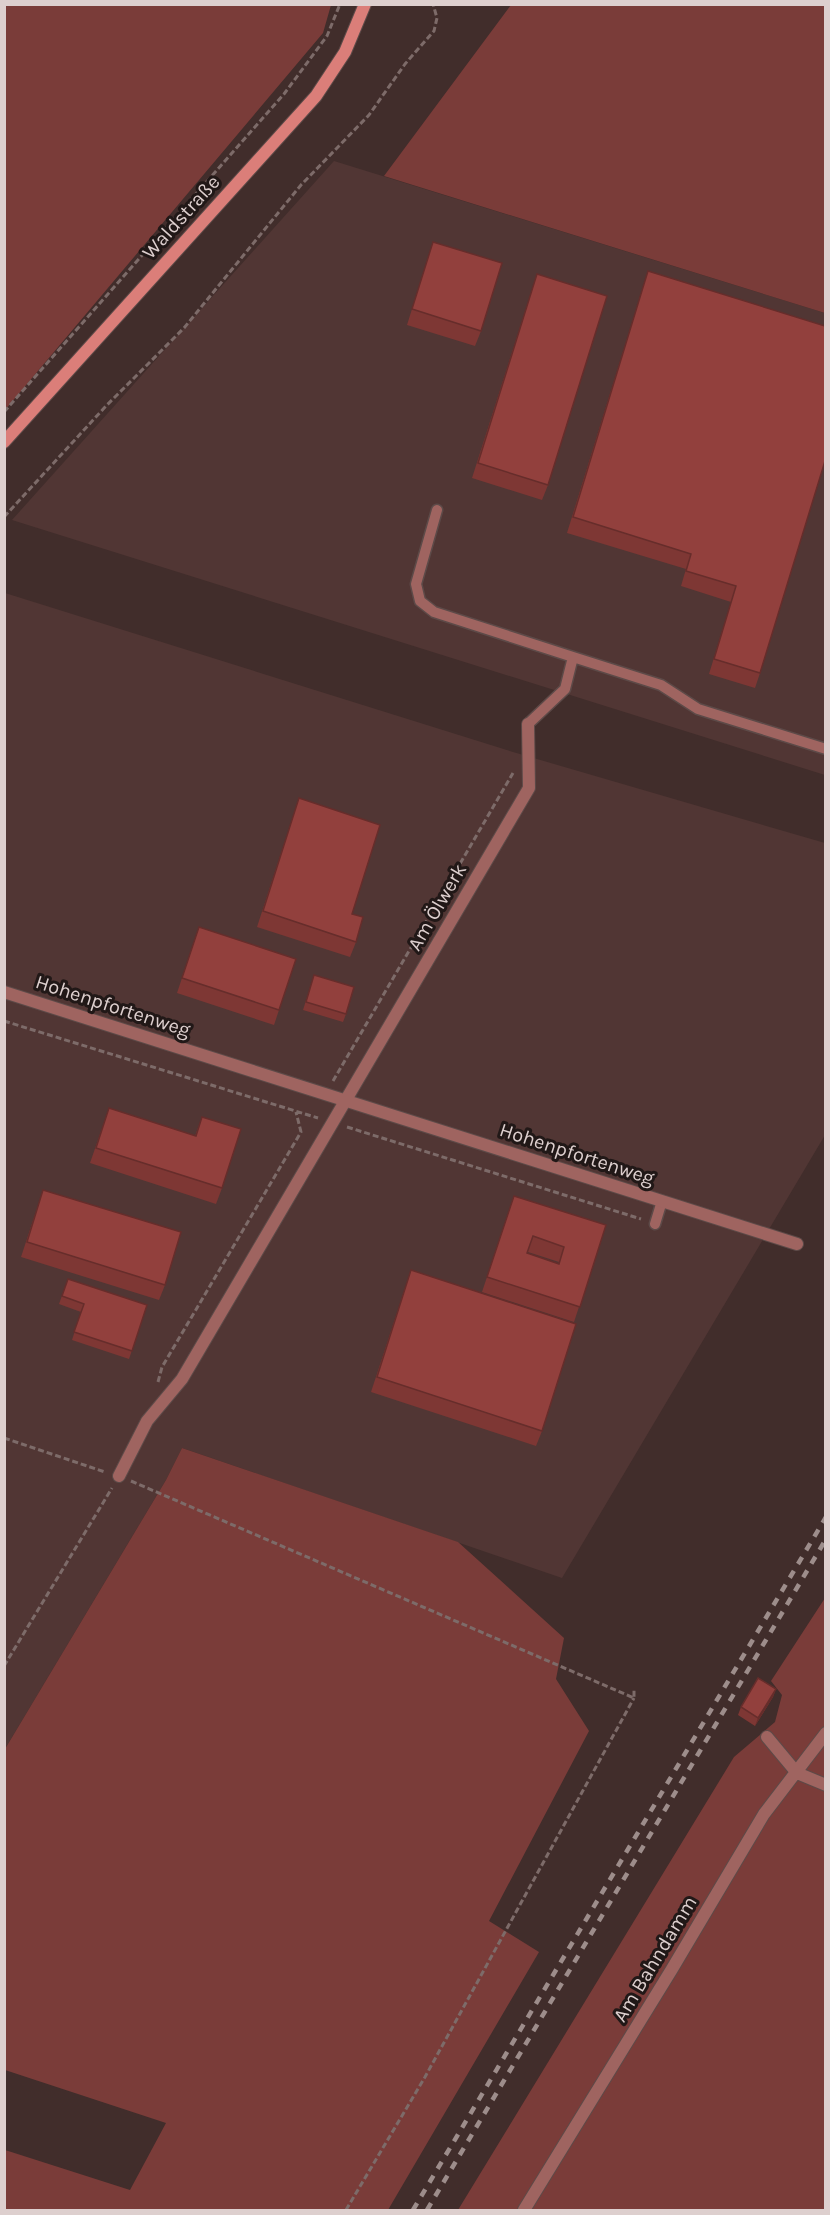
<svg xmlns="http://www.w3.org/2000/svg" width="830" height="2215" font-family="Karla,sans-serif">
<rect width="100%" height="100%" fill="#412d2b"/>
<path fill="#513634" d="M334 161 825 313V775L12 520Z
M5 593 513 752 825 843V1135L562 1578 182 1448 166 1480 5 1749Z"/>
<path fill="#7a3c39" d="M5 4 331 5 323 33 5 410Z
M511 5H825V313L384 176Z
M182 1448 458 1542 564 1638 556 1679 589 1731 489 1921 539 1952 388 2210H5V2150L130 2190 166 2123 5 2070V1749L166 1480Z
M825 1598V2210H458L734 1757 775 1722 782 1695 771 1681Z"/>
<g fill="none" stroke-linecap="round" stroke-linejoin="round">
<g stroke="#5d4a48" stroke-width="13">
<path id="lane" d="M437 510 416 584 420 601 434 612 573 657 565 689 528 724
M573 657 661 685 698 709 826 749
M655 1224 662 1201"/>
</g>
<g stroke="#5d4a48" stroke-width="14">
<path id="street" d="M4 992 797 1244
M119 1476 147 1421 182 1379 529 788 528 724
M767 1737 797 1773 826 1785
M524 2210 672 1969 764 1814 826 1733"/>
</g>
<g stroke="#5d4a48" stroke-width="14">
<path id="secondary" d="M4 442 316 96 345 52 365 4"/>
</g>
<path stroke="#7d6b69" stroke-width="3" stroke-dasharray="6 3" stroke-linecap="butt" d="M4 412 284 94 327 36 340 4
M4 517 106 406 184 328 301 185 369 115 405 64 434 31 437 18 433 4
M4 1021 318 1118
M333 1081 513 773
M347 1127 641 1219
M158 1382 162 1367 301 1132 296 1112
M4 1438 105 1472
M131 1481 634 1698V1690
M4 1666 112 1488
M346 2210 425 2077 634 1698"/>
<use href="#lane" stroke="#9f6460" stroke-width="10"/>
<use href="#street" stroke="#9f6460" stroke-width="12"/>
<use href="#secondary" stroke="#db7e79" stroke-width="12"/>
<path stroke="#9d8d8b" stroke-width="4.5" stroke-dasharray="8 8" stroke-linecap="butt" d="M413 2210 826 1517
M427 2210 826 1539"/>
</g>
<path fill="#7e3734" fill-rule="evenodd" d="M433 242 481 331 475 346 407 325Z
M648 271 760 673 755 688 709 674 731 602 681 586 686 569 567 533 643 287Z
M537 274 548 485 542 500 472 478Z
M299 798 352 914 356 942 350 957 257 927Z
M199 927 279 1010 274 1025 177 993Z
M314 975 346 1014 343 1022 303 1010Z
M109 1108 195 1136 202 1117 222 1188 216 1204 90 1163Z
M43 1190 165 1285 159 1300 21 1257Z
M514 1196 606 1225 574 1322 482 1292ZM528 1252 559 1262 558 1264 527 1253Z
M411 1270 542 1431 536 1446 371 1392Z
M68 1279 147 1305 129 1359 72 1340 81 1312 59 1304Z
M776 1689 773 1697 755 1726 738 1715 741 1707Z"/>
<path fill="#662d2b" d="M776 1689 773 1697 755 1726 758 1718Z"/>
<path fill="#92403d" stroke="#662d2b" stroke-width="1.5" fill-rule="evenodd" d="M433 242 502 263 481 331 412 309Z
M648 271 825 326V461L760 673 714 659 736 586 686 571 691 554 573 517Z
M537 274 607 296 548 485 478 463Z
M299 798 380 825 352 914 363 917 356 942 263 911Z
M199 927 296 959 279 1010 182 978Z
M314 975 354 987 346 1014 306 1002Z
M109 1108 196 1136 202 1117 241 1129 222 1188 96 1148Z
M43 1190 181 1232 165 1285 27 1242Z
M514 1196 606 1225 580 1307 487 1277ZM533 1236 564 1247 559 1264 527 1253Z
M411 1270 576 1324 542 1431 377 1377Z
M68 1279 147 1305 132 1351 74 1332 84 1304 62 1296Z
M758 1678 776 1689 758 1718 741 1707Z"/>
<g text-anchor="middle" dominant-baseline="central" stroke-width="6" stroke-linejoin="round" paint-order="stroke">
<g font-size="20" fill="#ddcfce" stroke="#211817">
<text transform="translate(181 217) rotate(-48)">Waldstraße</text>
<text transform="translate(437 907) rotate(-60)">Am Ölwerk</text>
<text transform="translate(113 1006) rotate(18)">Hohenpfortenweg</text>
<text transform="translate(577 1154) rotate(18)">Hohenpfortenweg</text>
<text transform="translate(655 1959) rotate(-59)">Am Bahndamm</text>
</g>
</g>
<rect width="830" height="2215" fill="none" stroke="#ddcfce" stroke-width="12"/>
</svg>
